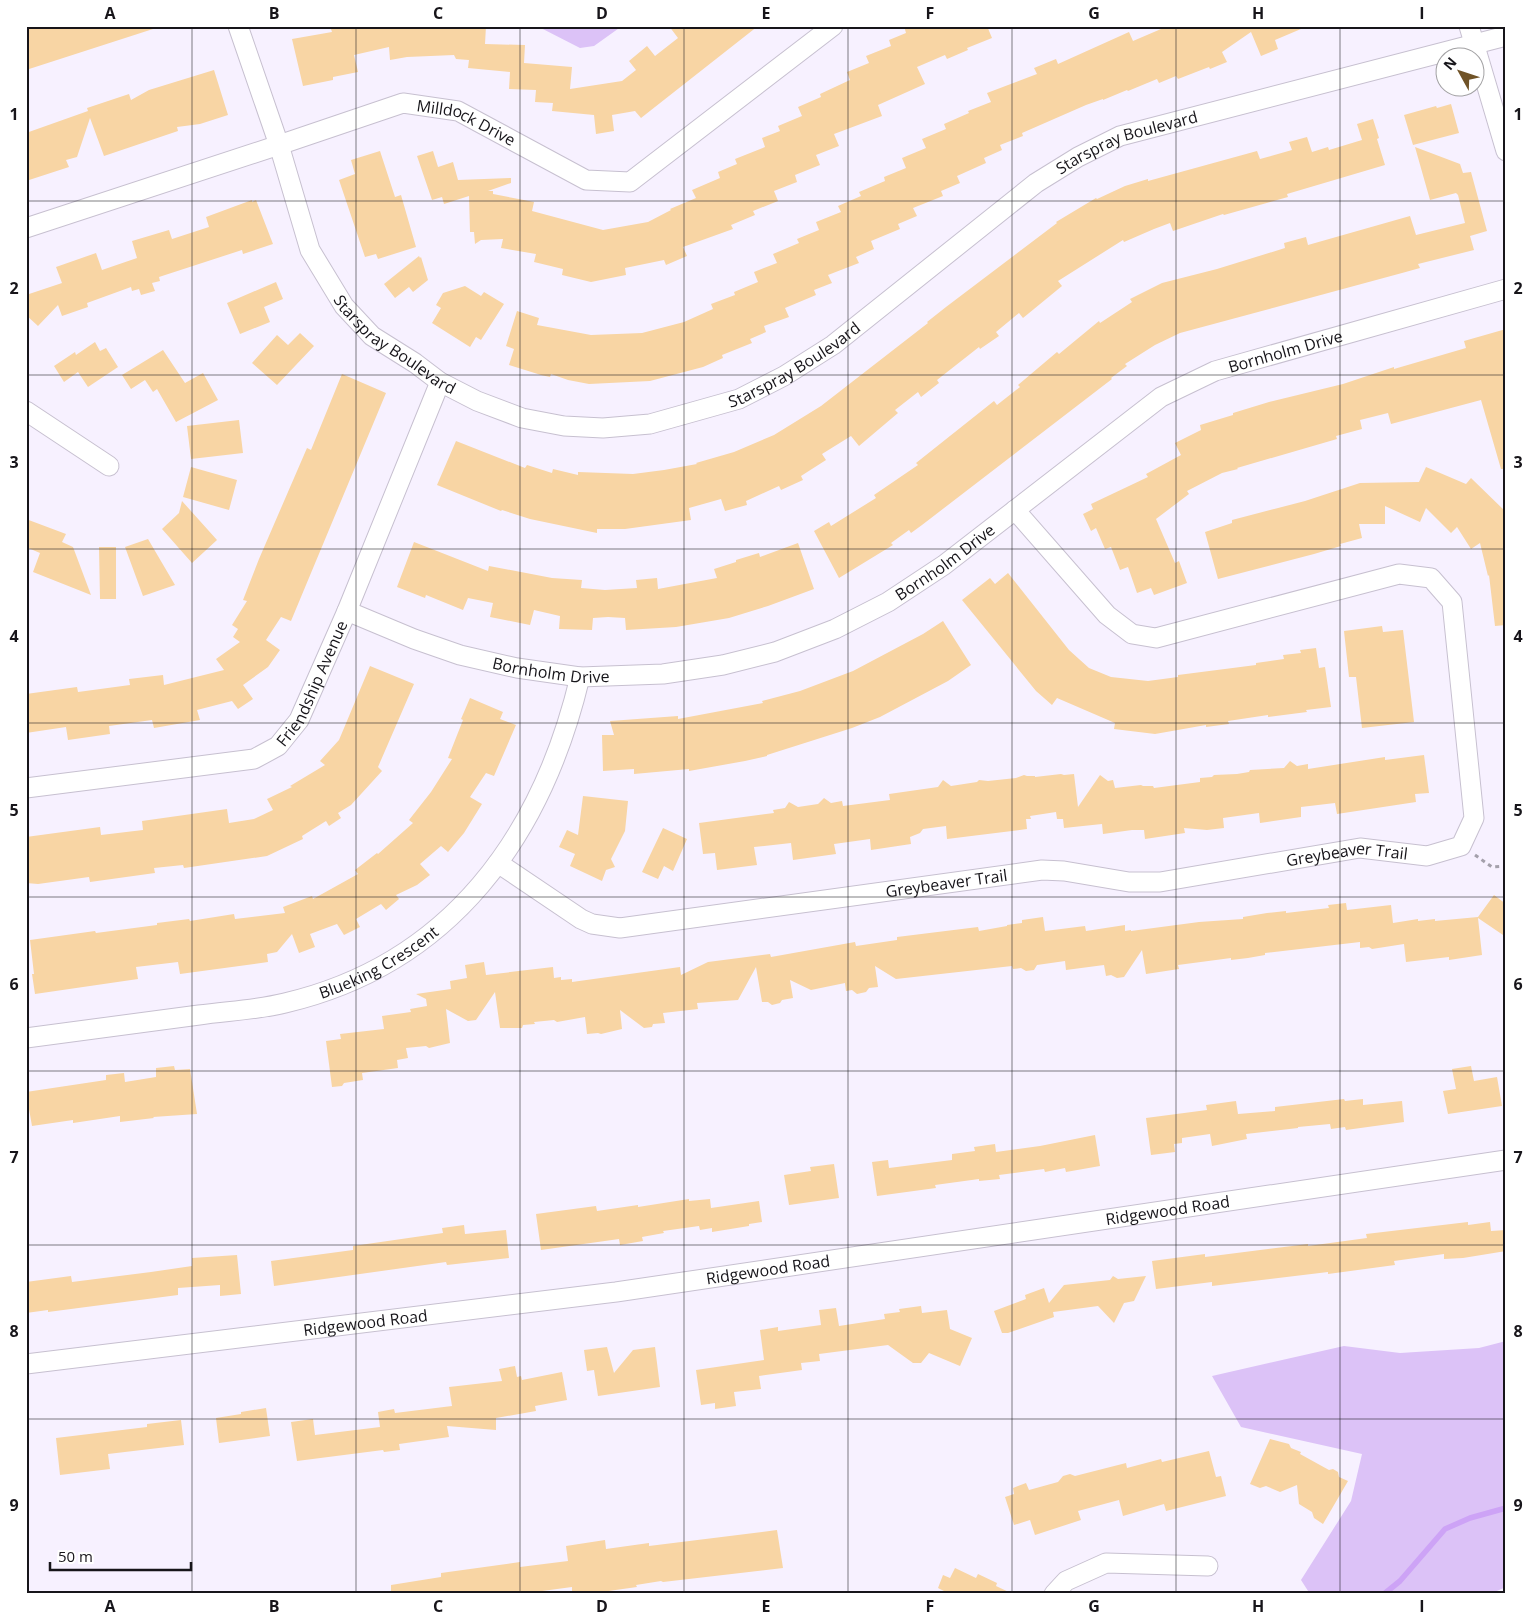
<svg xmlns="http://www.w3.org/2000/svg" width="1532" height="1620" font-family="'Open Sans',sans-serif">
<rect width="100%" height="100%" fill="#f7f1ff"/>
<path fill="#dcc2f7" d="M537 26H622L594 46 580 48Z
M1506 1341V1587L1490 1594H1310L1301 1580 1351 1501 1362 1454 1241 1427 1212 1376 1344 1346 1400 1353 1479 1348Z"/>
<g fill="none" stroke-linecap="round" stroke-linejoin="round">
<path stroke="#cda3f6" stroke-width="5.5" d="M1384 1594 1400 1581 1445 1529 1470 1518 1506 1508"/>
</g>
<path fill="#f8d5a4" d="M26 26H153V29L26 70Z
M330 26H486L485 44 525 45 524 63 572 67 570 89 622 81 636 70 629 61 647 46 655 56 678 38 669 26H758L641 118 635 111 612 115 614 131 596 134 594 115 552 111 553 103 535 102 536 90 509 89 510 72 468 68 469 60 456 59 454 55 407 57 390 60 389 47 354 55 358 72 333 77V80L303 86 292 39 332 32Z
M904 26H987L992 38 967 48 968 50 947 59 945 55 917 67 925 84 878 105 882 116 834 134 839 146 816 155 820 165 795 175 797 182 774 191 778 201 753 211 755 215 731 225 733 229 683 247 687 256 666 265 664 260 625 268 626 275 591 282 562 275 563 269 534 262 536 254 501 248 503 239 481 240 475 244 474 232H470L469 196 444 204 442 197 432 200 417 156 433 151 438 167 453 162 458 180 511 178V183L488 191H493V194L534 202 532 211 603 230 648 222 671 210 670 209 696 198 692 190 720 178 718 172 737 164 735 159 765 147 762 138 780 131 778 126 802 116 798 107 821 97 820 94 850 80 847 72 869 63 866 56 891 46 889 40 906 33Z
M1168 26H1308L1275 40 1278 49 1261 56 1251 32 1222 52 1227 62 1210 69 1209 67 1178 79 1176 76 1159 83 1157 79 1128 91 1127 90 1103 100V99L1086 105 1022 133 1023 136 1000 145 1002 150 984 158 986 163 957 176 960 183 941 191 943 196 913 208 917 216 898 224 900 229 871 241 874 249 856 257 859 263 828 275 832 283 814 290 816 295 785 308 789 317 764 326 766 332 750 339 752 343 722 355 723 358 703 367 650 381 589 384 568 380 551 374 550 377 541 375 509 365 514 349 506 346 517 311 539 318 537 325 591 335 642 333 684 322 713 309 711 304 735 295 734 292 758 282 754 272 777 263 773 254 799 243 797 239 819 230 816 222 841 212 838 206 861 196 859 192 885 181 884 177 906 168 902 158 926 148 922 139 946 129 944 124 969 113 968 111 991 102 987 93 1037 74 1034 68 1056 59 1058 64 1129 32 1133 41Z
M214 70 228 115 200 124 177 127 178 131 104 156 90 118 77 157 66 160 69 167 26 181V133L88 111 87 108 129 94 131 100 149 90Z
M1451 104 1459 133 1413 145 1404 115 1436 106 1437 108Z
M1373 119 1379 138 1377 139 1385 165 1287 194 1288 197 1224 215 1223 214 1173 231 1170 223 1154 229 1124 242 1123 240 1058 281 1062 286 1023 318 1019 313 996 332 999 336 980 349 979 347 937 380 939 383 921 397 918 392 895 410 898 413 859 446 851 436 822 454 826 460 801 476 803 480 781 490 779 486 746 501 747 505 725 511 721 499 689 508 691 520 625 529H597V533L530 519 502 510 501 511 437 485 456 441 525 468 527 465 552 473 553 469 578 475V472L633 474 664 470 697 464 696 463 734 452 774 435 821 406 928 323 927 322 946 307 1057 223 1056 222 1096 198 1097 199 1125 186 1148 179V181L1257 151 1260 159 1292 150 1289 142 1307 137 1312 152 1328 147 1329 150 1362 140 1357 124Z
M1415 147 1460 164 1463 173 1471 172 1487 231 1470 236 1474 250 1418 264 1420 268 1402 273 1180 333 1155 345 1125 364 1127 366 1111 378 1112 379 922 525 911 533 909 530 891 543 893 545 839 578 814 531 829 522 831 526 876 498 874 495 918 465 916 463 994 401 997 405 1020 387 1018 385 1057 352 1059 354 1099 321 1100 323 1132 302 1130 299 1162 283 1217 269 1285 248 1284 243 1306 237 1308 245 1410 216 1416 235 1465 223 1458 195 1456 193 1430 200Z
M380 151 395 197 401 195 416 247 378 259 376 254 365 257 339 180 355 174 351 160Z
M252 200V202L256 200 273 244 243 254 242 250 159 277 160 281 152 283 155 291 141 295 139 289 132 291 131 287 87 303 88 307 62 316 58 305 38 326 26 315V295L62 283 56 267 96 253 102 270 137 258 132 241 169 230 172 239 209 227 206 217Z
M419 256 420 258 421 257 428 280 413 292 409 287 395 298 384 284Z
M276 282 283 299 264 307 270 322 240 334 227 303Z
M465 286 481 296 484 292 504 304 481 340 476 337 470 347 432 323 441 308 436 305 443 293Z
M1506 329V469H1501L1481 400 1391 424 1388 413 1360 420 1362 429 1336 436 1337 439 1237 468 1238 469 1222 473 1187 491 1189 494 1156 519 1175 563 1179 561 1187 583 1154 595 1151 588 1137 593 1128 567 1120 570 1111 547 1105 549 1096 528 1091 531 1083 514 1093 509 1091 504 1148 477 1146 474 1181 455 1175 443 1201 430 1200 425 1233 415V413L1269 402 1343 384 1394 367V369L1466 348 1464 341Z
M300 333 314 346 277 385 252 363 277 335 288 345Z
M95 342 100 351 106 348 118 367 88 387 78 372 64 382 54 366 75 352 76 355Z
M163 350 185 383 203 373 218 400 176 422 157 389 153 392 145 380 131 389 122 375Z
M342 374 386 393 291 621 281 617 266 640 280 650 268 667 243 685 253 699 238 709 232 701 197 710 200 720 154 728 152 720 109 726 110 734 68 740 66 727 26 733V694L77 687 78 692 130 685 129 679 163 675 164 685 224 670 216 659 240 642 233 637 238 629 232 625 247 601 243 600 259 559 307 448 311 450Z
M239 420 243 453 191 459 187 426Z
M191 467 237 480 229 510 183 497Z
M1426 467 1466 484 1471 478 1506 512V625L1495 626 1489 575 1488 576 1480 543 1471 549 1457 527 1451 533 1426 508 1420 522 1385 506V524H1359L1362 538 1340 544 1341 546 1314 554 1218 579 1205 532 1232 523V520L1305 501 1360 483 1419 482Z
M182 501 217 540 192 563 162 529 179 513Z
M26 519 66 534 62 542 73 547 91 595 33 572 40 553 26 547Z
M148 539 175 585 143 596 125 547Z
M414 542 488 571 489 566 552 578 582 580 581 588 605 590 637 588 636 580 657 578 658 589 717 578 714 569 736 562V560L759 553 760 557 798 543 814 589 768 606 729 618 676 627 626 630 625 618 608 617 593 618 592 630 559 629 560 616 534 610 530 625 490 617 493 603 468 598 463 610 426 595 425 598 397 587Z
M99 547H116V599H100Z
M1008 573 1069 650 1089 668 1111 677 1148 681 1178 677V675L1256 665V663L1284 659 1283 655 1301 653 1300 650 1316 648 1319 668 1325 667 1331 707 1306 710 1307 712 1268 717V715L1228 721 1229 724 1206 727V725L1155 734 1114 729 1115 723 1057 698 1052 705 1036 691 962 600 990 578 995 584Z
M943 621 971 665 948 681 880 717 852 728 767 755V756L745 761 689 771V769L634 774V769L603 771 602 735H614L610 721 678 716V719L763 703 762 701 800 691 853 671 923 634Z
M1382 626 1383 632 1403 630 1414 722 1362 728 1356 677H1349L1344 631Z
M370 666 414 684 378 767 382 771 351 805 338 813 341 818 329 826 326 821 302 836 303 839 267 856 184 868 183 865 154 868 155 873 90 882 89 877 38 884 26 883V837L100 827 101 835 143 830 142 821 227 809 229 823 254 819 273 810 267 799 292 787 290 786 325 765 320 761 339 740Z
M470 698 503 712 500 719 516 725 494 776 486 773 470 797 482 804 464 833 448 852 441 846 420 864 430 875 417 885 396 895 399 899 386 910 381 904 356 919 360 927 344 935 337 924 310 934 315 947 299 953 292 934 277 952 267 954 268 962 180 974 178 962 136 967 138 979 35 994 32 974H34L30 940 95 931 96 933 157 925V923L189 919 190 921 234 914 235 919 285 913 283 907 312 896 313 899 358 874 355 870 377 853 378 854 413 823 409 820 431 792 452 759 448 758 463 720 461 719Z
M1424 755 1429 793 1415 794 1416 802 1337 814 1335 803 1301 807V817L1260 823 1259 813 1223 818 1224 828 1207 830 1184 828 1185 833 1145 839 1144 830H1132L1103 834 1102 824 1064 828 1063 819H1057L1056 812 1030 816 1031 819H1026L1027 829 947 839 946 826 923 829 920 833 910 837 911 844 871 850 870 839 834 844 836 854 793 860 791 843 754 847 757 865 717 870 715 853 703 854 699 823 774 813 773 810 785 808 789 802 798 807 818 804 824 798 831 803 842 801 843 806 890 800 889 794 938 787 943 780 951 786 977 782 979 780 988 781 1016 778 1024 775 1027 776H1035V777L1061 774 1064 775 1074 774 1078 807 1100 775 1108 781 1113 780 1115 788 1141 785 1143 786H1153L1154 788 1200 782V778L1212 777 1214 775 1237 774 1249 772 1250 770 1284 768 1290 761 1297 766 1308 764V769L1385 757V760Z
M583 796 628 801 625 831 611 859 615 867 606 870 602 881 570 866 575 854 559 847 567 830 578 835Z
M663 828 687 839 673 871 664 866 658 879 642 872Z
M1494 895 1506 904V937L1478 918 1482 955 1449 960V957L1406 962 1404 944 1372 949 1369 947 1360 948V942L1265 953V955L1248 958 1231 960V958L1178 965 1179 969 1146 974 1142 950 1124 977 1117 978 1111 975 1106 976 1104 965 1066 970 1065 961 1037 965 1034 970 1026 971 1021 968 1013 969 1012 966 896 979 875 966 878 987 869 988 866 992 857 994 852 990 846 991 845 983 811 990 790 980 793 998 782 1000 780 1003 772 1005 768 1002H762L756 967 738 1000 697 1003 698 1009 663 1013 665 1023 653 1024 652 1027 644 1028 620 1010 622 1029 601 1034 598 1033 587 1034 585 1017 557 1022 554 1020 534 1022 535 1024 523 1025 522 1028H500L495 992 476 1020 468 1021 446 1009 450 1043 429 1048 426 1046 406 1048 408 1058 397 1060 398 1068 362 1073 363 1080 344 1083 342 1086 332 1087 326 1041 341 1039 340 1034 384 1029 382 1016 411 1012 410 1009 427 1006 426 999 416 994 451 989 450 981 467 978 465 965 484 962 486 975 553 967 554 978 561 977V980L572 979V982L680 967 681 975 708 962 770 954 771 957 855 942 856 946 897 940V937L978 927 979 931 1007 926V925L1022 923V920L1043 917 1045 931 1085 926 1086 931 1125 925V931L1131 930V931L1199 922 1243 919V917L1267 913 1286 911V913L1329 908 1328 905 1346 903 1347 910 1391 905 1393 923 1418 919V921L1435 919V921L1478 917Z
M174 1066 175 1070 190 1069 197 1114 153 1117 154 1118 120 1122V1116L73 1123V1120L32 1126 26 1092 106 1080V1075L124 1073 125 1082 156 1077V1068Z
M1471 1066 1474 1081 1497 1077 1502 1106 1448 1114 1443 1091 1456 1089 1452 1069Z
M1344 1099 1345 1101 1363 1099V1105L1402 1101 1404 1122 1346 1130 1345 1127 1331 1129 1330 1124 1298 1127V1128L1246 1134 1247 1139 1212 1146 1210 1134 1182 1138V1143L1174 1144 1175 1152 1151 1155 1146 1118 1207 1110 1206 1105 1236 1101 1238 1114 1275 1111V1107Z
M1095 1135 1100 1166 1066 1172 1065 1168 1045 1172 1044 1169 999 1175 1000 1179 979 1181V1179L935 1185 936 1188 877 1196 872 1162 888 1160 889 1168 952 1160V1154L975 1151 974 1147 995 1144 996 1152 1040 1146Z
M834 1164 839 1198 789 1205 784 1175 811 1171 810 1167Z
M689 1199V1201L710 1199 711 1208 759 1201 762 1222 749 1224V1226L712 1232V1228L700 1230 699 1226 663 1231 664 1233 642 1237 643 1241 620 1245 619 1239 541 1250 536 1214 596 1206 597 1211 638 1205V1207Z
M1468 1222V1225L1490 1222 1491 1231 1506 1230V1251L1463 1258 1444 1259V1254L1394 1261 1395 1265 1328 1274V1272L1212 1286V1282L1156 1289 1152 1261 1205 1254V1257L1308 1244V1246L1367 1238 1366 1234Z
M464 1225 465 1234 506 1230 509 1258 447 1265 446 1262 274 1286 271 1261 353 1250V1246L443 1233 442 1228Z
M237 1255 241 1294 220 1296V1285L178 1288V1295L48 1312V1310L26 1313V1282L71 1276 72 1282 151 1272 192 1266V1258Z
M1113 1276 1118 1279 1146 1276 1134 1301 1124 1303 1114 1323 1098 1306 1053 1312 1054 1317 1008 1333H1002L994 1311 1026 1299 1025 1295 1044 1288 1049 1303 1064 1285 1110 1280Z
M921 1306 922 1313 947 1310 950 1329 972 1338 960 1366 929 1353 921 1363H913L888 1345 819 1354 820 1361 801 1363 802 1370 759 1376 761 1389 734 1392 736 1406 715 1409V1403L701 1405 696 1370 764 1360 760 1330 778 1327V1331L821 1325 819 1310 836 1308 839 1326 885 1319 884 1314 900 1312 899 1309Z
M607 1347 614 1373 633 1350 655 1347 660 1387 598 1396 594 1370 587 1371 584 1350Z
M515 1366 517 1377 521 1376 522 1380 562 1372 567 1400 535 1406 536 1411 496 1418V1430L447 1426 449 1437 399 1444 400 1450 384 1452 383 1450 297 1461 291 1422 313 1419 315 1435 380 1427 378 1412 394 1409 395 1413 452 1406 449 1387 502 1381 499 1369Z
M266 1408 270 1436 219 1443 216 1418 241 1414V1412Z
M181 1420 184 1445 108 1454 110 1469 60 1475 56 1438 147 1427V1424Z
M1270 1439 1289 1444 1291 1448 1301 1452 1300 1454 1329 1470 1333 1469 1338 1472 1339 1477 1348 1481 1323 1524 1314 1518 1312 1512 1299 1504 1297 1485 1280 1492 1266 1486 1260 1488 1250 1484Z
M1209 1451 1216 1477 1221 1476 1226 1496 1166 1511 1164 1504 1123 1516 1119 1500 1078 1511 1081 1520 1035 1535 1030 1520 1014 1525 1005 1497 1014 1494 1013 1488 1026 1483 1029 1490 1058 1482 1063 1476 1070 1474 1075 1476 1126 1463 1127 1468 1161 1459 1162 1462Z
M777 1530 783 1568 663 1582 661 1581 636 1585 637 1587 587 1594H572V1587L520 1594H391V1585L441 1577V1573L520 1562V1567L568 1561 566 1546 605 1540 606 1549 649 1543V1546Z
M955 1568 976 1578 978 1574 997 1583 996 1586 1013 1594H943L944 1591 938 1588 943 1575 950 1578Z"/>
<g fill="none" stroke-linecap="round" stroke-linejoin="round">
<g stroke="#c7c0d0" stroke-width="21">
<g id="minor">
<path id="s1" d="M238 26 279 145 310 250 344 306 372 336 415 363 440 382 477 401 522 418 564 426 603 428 650 424 739 399 784 376 833 345 1036 183 1078 157 1120 136 1506 36"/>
<path d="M1469 26 1506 151"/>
<path id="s2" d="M26 228 279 145 403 103 458 111 586 180 630 182 833 26"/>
<path d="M26 411 109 466"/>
<path id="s3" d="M347 611 414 639 460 655 517 668 580 677 663 674 723 665 775 652 835 629 888 602 944 565 1161 397 1215 371 1506 289"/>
<path id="s4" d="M26 788 254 759 278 746 299 720 347 611 440 382"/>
<path id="s5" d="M498 863 581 919 592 924 620 928 1042 870 1064 871 1129 882H1160L1360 848 1427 856 1461 846 1474 818 1452 602 1431 578 1399 574 1156 638 1132 634 1107 615 1015 510"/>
<path id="s6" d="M26 1038C84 1030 141 1023 199 1015 227 1011 257 1010 285 1003 451 964 542 836 580 677"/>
<path id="s7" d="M26 1364 616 1292 1506 1160"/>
<path d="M1054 1594 1066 1581 1106 1563 1208 1566"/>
</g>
</g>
<path stroke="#a4a0ab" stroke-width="3" stroke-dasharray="4 4" stroke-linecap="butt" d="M1475 855 1492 867 1506 866"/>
<use href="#minor" stroke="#fff" stroke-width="19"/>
</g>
<path fill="none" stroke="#17151a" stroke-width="1" stroke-opacity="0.55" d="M192 26V1594M356 26V1594M520 26V1594M684 26V1594M848 26V1594M1012 26V1594M1176 26V1594M1340 26V1594M26 201H1506M26 375H1506M26 549H1506M26 723H1506M26 897H1506M26 1071H1506M26 1245H1506M26 1419H1506"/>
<g text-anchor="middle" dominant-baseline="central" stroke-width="4" stroke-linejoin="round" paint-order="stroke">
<g font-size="16" fill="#17151a" stroke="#fff">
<text stroke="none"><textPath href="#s2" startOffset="464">Milldock Drive</textPath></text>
<text stroke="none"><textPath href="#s1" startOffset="1204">Starspray Boulevard</textPath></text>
<text stroke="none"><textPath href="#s1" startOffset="365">Starspray Boulevard</textPath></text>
<text stroke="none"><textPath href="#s3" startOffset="1039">Bornholm Drive</textPath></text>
<text stroke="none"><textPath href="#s1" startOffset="800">Starspray Boulevard</textPath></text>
<text stroke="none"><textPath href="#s3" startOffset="634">Bornholm Drive</textPath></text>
<text stroke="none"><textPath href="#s3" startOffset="214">Bornholm Drive</textPath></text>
<text stroke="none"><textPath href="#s4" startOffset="329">Friendship Avenue</textPath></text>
<text stroke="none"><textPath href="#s5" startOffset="875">Greybeaver Trail</textPath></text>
<text stroke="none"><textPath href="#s5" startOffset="470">Greybeaver Trail</textPath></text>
<text stroke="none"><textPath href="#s6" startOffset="364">Blueking Crescent</textPath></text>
<text stroke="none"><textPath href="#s7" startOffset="1152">Ridgewood Road</textPath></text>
<text stroke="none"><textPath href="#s7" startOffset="748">Ridgewood Road</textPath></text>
<text stroke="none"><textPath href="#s7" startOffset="342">Ridgewood Road</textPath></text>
</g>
</g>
<rect width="1532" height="1620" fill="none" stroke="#ffffff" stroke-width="55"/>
<g transform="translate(1460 72) rotate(310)"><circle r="24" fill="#ffffff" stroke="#a2a1a3"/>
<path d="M0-4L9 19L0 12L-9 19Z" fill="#705327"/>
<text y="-8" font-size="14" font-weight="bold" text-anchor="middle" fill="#17151a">N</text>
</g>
<path d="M50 1562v8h141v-8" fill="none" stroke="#17151a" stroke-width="2.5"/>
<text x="58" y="1562" font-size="15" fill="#17151a" stroke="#ffffff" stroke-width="4" paint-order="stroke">50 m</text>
<rect x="28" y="28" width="1476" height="1564" fill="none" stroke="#17151a" stroke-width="2"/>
<g font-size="16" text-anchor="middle" font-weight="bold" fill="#17151a">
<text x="110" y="19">A</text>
<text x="274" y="19">B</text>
<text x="438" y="19">C</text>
<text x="602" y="19">D</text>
<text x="766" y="19">E</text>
<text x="930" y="19">F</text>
<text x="1094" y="19">G</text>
<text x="1258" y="19">H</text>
<text x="1422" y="19">I</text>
<text x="14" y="120">1</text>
<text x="1518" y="120">1</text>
<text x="14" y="294">2</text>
<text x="1518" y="294">2</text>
<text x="14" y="468">3</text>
<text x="1518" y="468">3</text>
<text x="14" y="642">4</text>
<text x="1518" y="642">4</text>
<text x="14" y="816">5</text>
<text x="1518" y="816">5</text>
<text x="14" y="990">6</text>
<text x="1518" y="990">6</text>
<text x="14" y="1163">7</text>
<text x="1518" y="1163">7</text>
<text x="14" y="1337">8</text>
<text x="1518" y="1337">8</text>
<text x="14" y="1511">9</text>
<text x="1518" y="1511">9</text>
<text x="110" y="1612">A</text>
<text x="274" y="1612">B</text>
<text x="438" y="1612">C</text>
<text x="602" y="1612">D</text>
<text x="766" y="1612">E</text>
<text x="930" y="1612">F</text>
<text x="1094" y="1612">G</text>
<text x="1258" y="1612">H</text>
<text x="1422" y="1612">I</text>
</g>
</svg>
